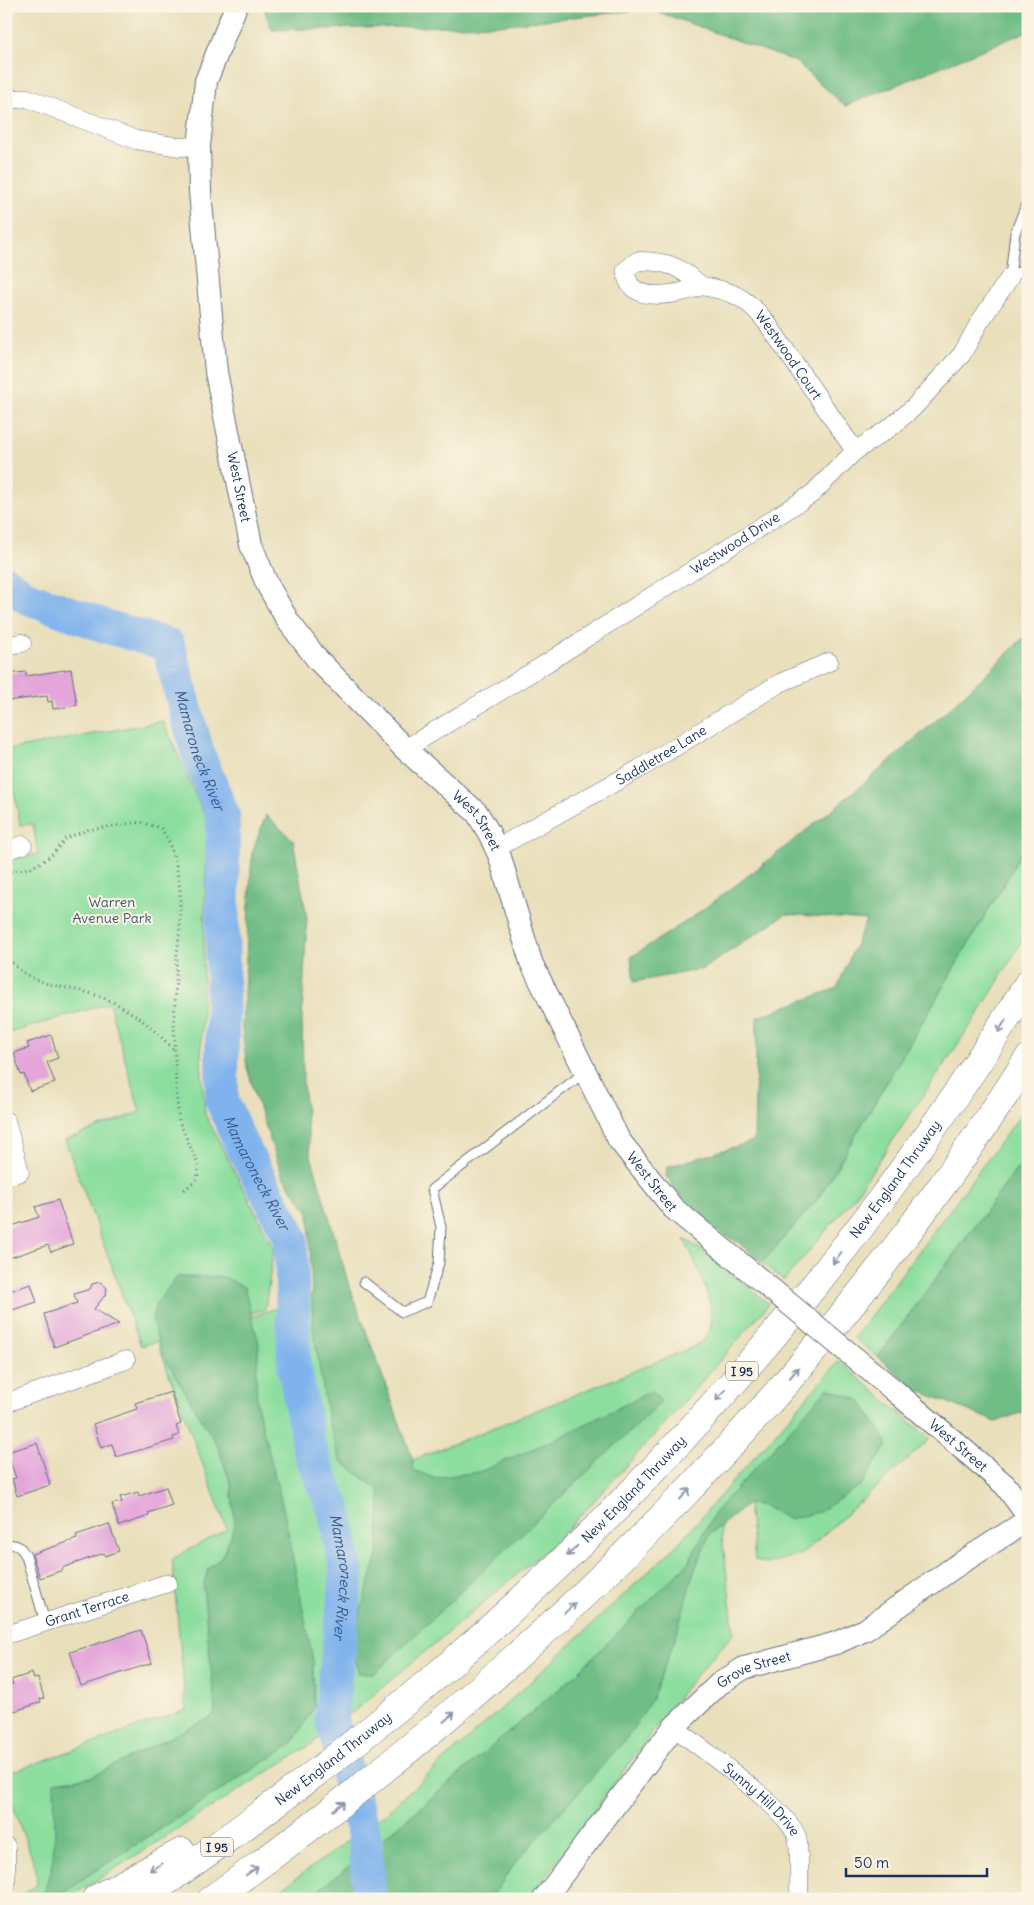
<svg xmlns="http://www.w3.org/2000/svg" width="1034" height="1905" font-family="Delius,sans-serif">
<rect width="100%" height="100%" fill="#fcf5e5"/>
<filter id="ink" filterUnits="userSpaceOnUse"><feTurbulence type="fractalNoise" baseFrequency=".02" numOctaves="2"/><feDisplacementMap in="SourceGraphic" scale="10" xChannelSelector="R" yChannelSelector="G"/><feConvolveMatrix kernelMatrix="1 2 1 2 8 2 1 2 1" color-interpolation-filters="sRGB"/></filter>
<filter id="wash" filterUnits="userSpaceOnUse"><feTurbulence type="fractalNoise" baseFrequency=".0096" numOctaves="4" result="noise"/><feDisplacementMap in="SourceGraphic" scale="20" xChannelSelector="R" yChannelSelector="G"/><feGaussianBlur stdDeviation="1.12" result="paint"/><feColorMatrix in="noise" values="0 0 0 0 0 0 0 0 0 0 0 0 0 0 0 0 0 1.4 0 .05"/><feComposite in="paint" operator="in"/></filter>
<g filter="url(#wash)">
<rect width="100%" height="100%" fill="#e9dfbb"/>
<path fill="#8cde9f" stroke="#54867e" d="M163 721 207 821 201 1062 205 1114 274 1248 265 1309 141 1346 65 1140 140 1112 109 1003 6 1034V861L38 854 33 824 20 825 7 750Z
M1028 839V931L981 1010 855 1196 784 1281 762 1263 819 1197 1009 875Z
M1028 1105V1154L878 1357 854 1338Z
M684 1239 702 1250 769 1304 669 1419 558 1540 353 1712 310 1745 67 1899H12L21 1896 37 1885 36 1868 6 1789V1774L186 1710 172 1559 227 1529 160 1350 348 1282 413 1460 691 1348C696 1344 704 1341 707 1336 722 1314 694 1260 684 1239Z
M839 1361 930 1439 802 1554 767 1564 755 1560 747 1497 720 1519 734 1633 684 1689 529 1899H268L387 1812 525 1687 675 1547Z"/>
<path fill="#71bd86" stroke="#467672" d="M263 6H1028V31L845 106 796 62 650 9 498 25 272 30Z
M1028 633V839L1009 875 819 1197 762 1263 738 1242 701 1223 666 1176 667 1167 754 1141 757 1017 837 988 866 920 786 914 703 969 634 982 631 957C658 939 687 922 713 902 824 820 930 731 1028 633Z
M266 815 293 840 307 918 302 1016 303 1083 310 1152 348 1282 413 1460V1470L434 1478 479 1472 560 1437 652 1391 661 1402 375 1673H359L352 1651 360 1613 378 1555 380 1491 340 1460 328 1420 313 1328 309 1212 283 1177 255 1096 247 1067 242 1029 252 853Z
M1028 1154V1410L996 1422 917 1390 878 1357Z
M177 1277H224L244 1287 259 1344 256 1377 257 1405 284 1512 313 1661 314 1707 292 1744 52 1899H26L43 1893 52 1869 55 1832 54 1782 91 1777 213 1716 215 1709 203 1587 208 1569 222 1556 235 1526 231 1484 217 1445 160 1350 152 1317 156 1304Z
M828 1388 861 1401 888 1444 861 1485 819 1512 788 1519 764 1506 748 1504 709 1535 692 1577 677 1633 652 1699 627 1738 516 1862 490 1899H308L413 1814 574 1676 688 1563 715 1512Z"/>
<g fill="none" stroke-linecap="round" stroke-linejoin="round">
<path stroke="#80b3ed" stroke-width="34" id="s1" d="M6 583 26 597 105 626 168 645 198 754 223 815 222 1101 240 1142 291 1238 294 1364 309 1449 335 1511 347 1574 331 1716 365 1839 370 1899"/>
</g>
<g id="blocks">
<path fill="#e3a5da" d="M71 669 77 705 53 709 52 701 48 702 47 696 6 701V674L26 672V676Z
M51 1035 58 1058 47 1062 55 1083 30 1091 24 1074 21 1075 14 1053 29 1048 27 1043Z
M58 1200 73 1244 51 1252 48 1245 6 1259V1228L39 1217 35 1207Z
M100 1282 107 1288 106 1294 94 1309 119 1324 54 1347 44 1314 77 1303 74 1294 90 1289 92 1284Z
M31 1284 37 1302 6 1312V1292Z
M171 1392 181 1424 176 1426 179 1435 173 1437 174 1440 116 1457 112 1444 101 1448 93 1424 137 1409 135 1403Z
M37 1443 50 1485 17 1496 12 1479 16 1478 7 1452Z
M166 1487 172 1505 148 1513 149 1516 119 1526 112 1504 122 1502 120 1497 138 1492 139 1496Z
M109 1524 119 1551 105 1556 104 1553 62 1568 63 1570 40 1578 32 1554 77 1539 76 1535Z
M141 1630 152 1663 81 1686 70 1652Z
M32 1673 34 1679 38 1678 44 1698 40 1699 41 1702 9 1713 6 1705V1686L13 1684 11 1680Z"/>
</g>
</g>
<g filter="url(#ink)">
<use href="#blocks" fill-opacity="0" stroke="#636d7f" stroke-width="1"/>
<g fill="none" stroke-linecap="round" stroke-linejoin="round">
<g stroke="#636d7f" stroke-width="11">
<path id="service" d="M1028 200 1015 233 1010 277 1028 267
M364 1282 402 1312 427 1302 439 1263 441 1227 432 1189 585 1072
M6 1545C17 1543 21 1547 26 1556L45 1622"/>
</g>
<g stroke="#636d7f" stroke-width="19">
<g id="minor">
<path d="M6 100 27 98 136 140 180 147 199 146"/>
<path d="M637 261C669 261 678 266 702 286 680 294 626 307 626 270Z"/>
<path id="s2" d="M702 286C734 291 747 298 767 323L855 451"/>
<path d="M6 645 22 643"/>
<path id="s3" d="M405 749 542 666 812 494 855 451 891 427 914 407 962 354 979 323 1010 277"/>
<path id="s4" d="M495 849 639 769 780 683 829 662"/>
<path d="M6 850 23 845"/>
<path d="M6 1121 20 1172 6 1176"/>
<path d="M6 1403 126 1360"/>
<path id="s5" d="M6 1635 168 1583"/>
<path id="s6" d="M674 1727C700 1748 788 1809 797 1837 800 1849 799 1884 799 1899"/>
<path d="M6 1846V1885"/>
</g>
</g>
<g stroke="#636d7f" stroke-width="24">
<g id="tertiary">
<path id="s7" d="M236 6 206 81 199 146 200 191 216 372 251 545 267 584 288 621 317 659 405 749 477 813 489 833 500 857 531 962 619 1140 673 1208 753 1274"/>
<path id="s8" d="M896 1392 1005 1485 1028 1516"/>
<path id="s9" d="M544 1899 674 1727 719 1684 744 1668 836 1643 865 1630 953 1568 1028 1520"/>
</g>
</g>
<g stroke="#636d7f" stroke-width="29">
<g id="motorway">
<path d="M96 1899 182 1852"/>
<path id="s10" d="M141 1899C248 1826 351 1749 449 1665 675 1469 870 1238 1028 984"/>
<path d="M212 1899C533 1672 816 1391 1028 1059"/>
</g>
</g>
<path stroke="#636d7f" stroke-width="3" stroke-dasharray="1 4" stroke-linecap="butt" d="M6 872 31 868 51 856 66 838 88 830 140 822 161 828 169 842 176 865 180 890V927L177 955 174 1022 176 1087 179 1121 199 1166 197 1179 184 1190
M6 955C32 992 70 983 106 999 135 1012 153 1028 174 1050"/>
<use href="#service" stroke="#fff" stroke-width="9"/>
<use href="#minor" stroke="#fff" stroke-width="18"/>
<use href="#tertiary" stroke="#fff" stroke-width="22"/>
<use href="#motorway" stroke="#fff" stroke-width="28"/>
<g stroke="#636d7f" stroke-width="24" stroke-linecap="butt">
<path id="tertiary-bridge" d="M753 1274 896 1392"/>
</g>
<use href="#tertiary-bridge" stroke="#fff" stroke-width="22"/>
</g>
<defs><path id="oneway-shaft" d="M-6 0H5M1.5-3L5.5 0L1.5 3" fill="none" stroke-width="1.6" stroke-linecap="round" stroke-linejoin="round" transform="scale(1.25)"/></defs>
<g stroke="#8d97ae">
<use href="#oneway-shaft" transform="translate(1002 1026) rotate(122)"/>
<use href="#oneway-shaft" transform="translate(837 1258) rotate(127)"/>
<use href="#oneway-shaft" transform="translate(794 1373) rotate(-50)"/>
<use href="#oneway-shaft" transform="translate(721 1395) rotate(132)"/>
<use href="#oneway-shaft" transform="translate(685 1494) rotate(-47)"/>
<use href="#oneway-shaft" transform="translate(572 1551) rotate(135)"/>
<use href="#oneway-shaft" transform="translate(570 1608) rotate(-43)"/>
<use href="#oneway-shaft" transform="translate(449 1717) rotate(-41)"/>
<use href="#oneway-shaft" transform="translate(339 1806) rotate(-38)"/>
<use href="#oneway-shaft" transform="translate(156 1867) rotate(151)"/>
<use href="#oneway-shaft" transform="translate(252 1871) rotate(-35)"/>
</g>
</g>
<g text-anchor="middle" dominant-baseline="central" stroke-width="4" stroke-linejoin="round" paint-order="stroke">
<g fill="#fcf5e5" stroke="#5e6a86" stroke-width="1">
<rect x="726" y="1361.5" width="32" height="19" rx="4"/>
<rect x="201" y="1837.5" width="32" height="19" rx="4"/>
</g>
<g font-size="12" font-weight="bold" fill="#1b2f5e">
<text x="742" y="1371">I 95</text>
<text x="217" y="1847">I 95</text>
</g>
<g font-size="14" fill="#1b2f5e" stroke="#fcf5e5">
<text stroke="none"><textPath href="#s2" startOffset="116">Westwood Court</textPath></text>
<text stroke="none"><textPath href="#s7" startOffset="490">West Street</textPath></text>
<text stroke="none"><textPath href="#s3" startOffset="389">Westwood Drive</textPath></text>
<text stroke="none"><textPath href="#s4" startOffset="191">Saddletree Lane</textPath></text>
<text stroke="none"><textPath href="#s7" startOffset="910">West Street</textPath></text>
<text stroke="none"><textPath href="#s10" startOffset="1048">New England Thruway</textPath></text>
<text stroke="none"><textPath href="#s7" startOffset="1315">West Street</textPath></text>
<text stroke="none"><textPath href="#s8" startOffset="82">West Street</textPath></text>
<text stroke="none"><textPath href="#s10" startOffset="642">New England Thruway</textPath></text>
<text stroke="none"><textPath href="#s5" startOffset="85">Grant Terrace</textPath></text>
<text stroke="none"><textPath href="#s9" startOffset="316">Grove Street</textPath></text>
<text stroke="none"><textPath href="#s10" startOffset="238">New England Thruway</textPath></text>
<text stroke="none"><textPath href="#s6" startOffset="114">Sunny Hill Drive</textPath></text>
</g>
<g font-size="14" fill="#375b6e" stroke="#fcf5e5">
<text x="112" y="902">Warren<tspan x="112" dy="16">Avenue Park</tspan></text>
</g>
<g font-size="15" font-style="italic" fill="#395789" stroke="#fcf5e5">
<text stroke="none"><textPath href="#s1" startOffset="284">Mamaroneck River</textPath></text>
<text stroke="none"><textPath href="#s1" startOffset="719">Mamaroneck River</textPath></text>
<text stroke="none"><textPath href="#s1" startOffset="1139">Mamaroneck River</textPath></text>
</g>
</g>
<rect width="1034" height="1905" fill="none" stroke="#fcf5e5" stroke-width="25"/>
<path d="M846 1868v8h141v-8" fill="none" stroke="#1b2f5e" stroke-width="2.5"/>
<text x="854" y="1868" font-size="15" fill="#1b2f5e" stroke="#fcf5e5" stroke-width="4" paint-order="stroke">50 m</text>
</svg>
